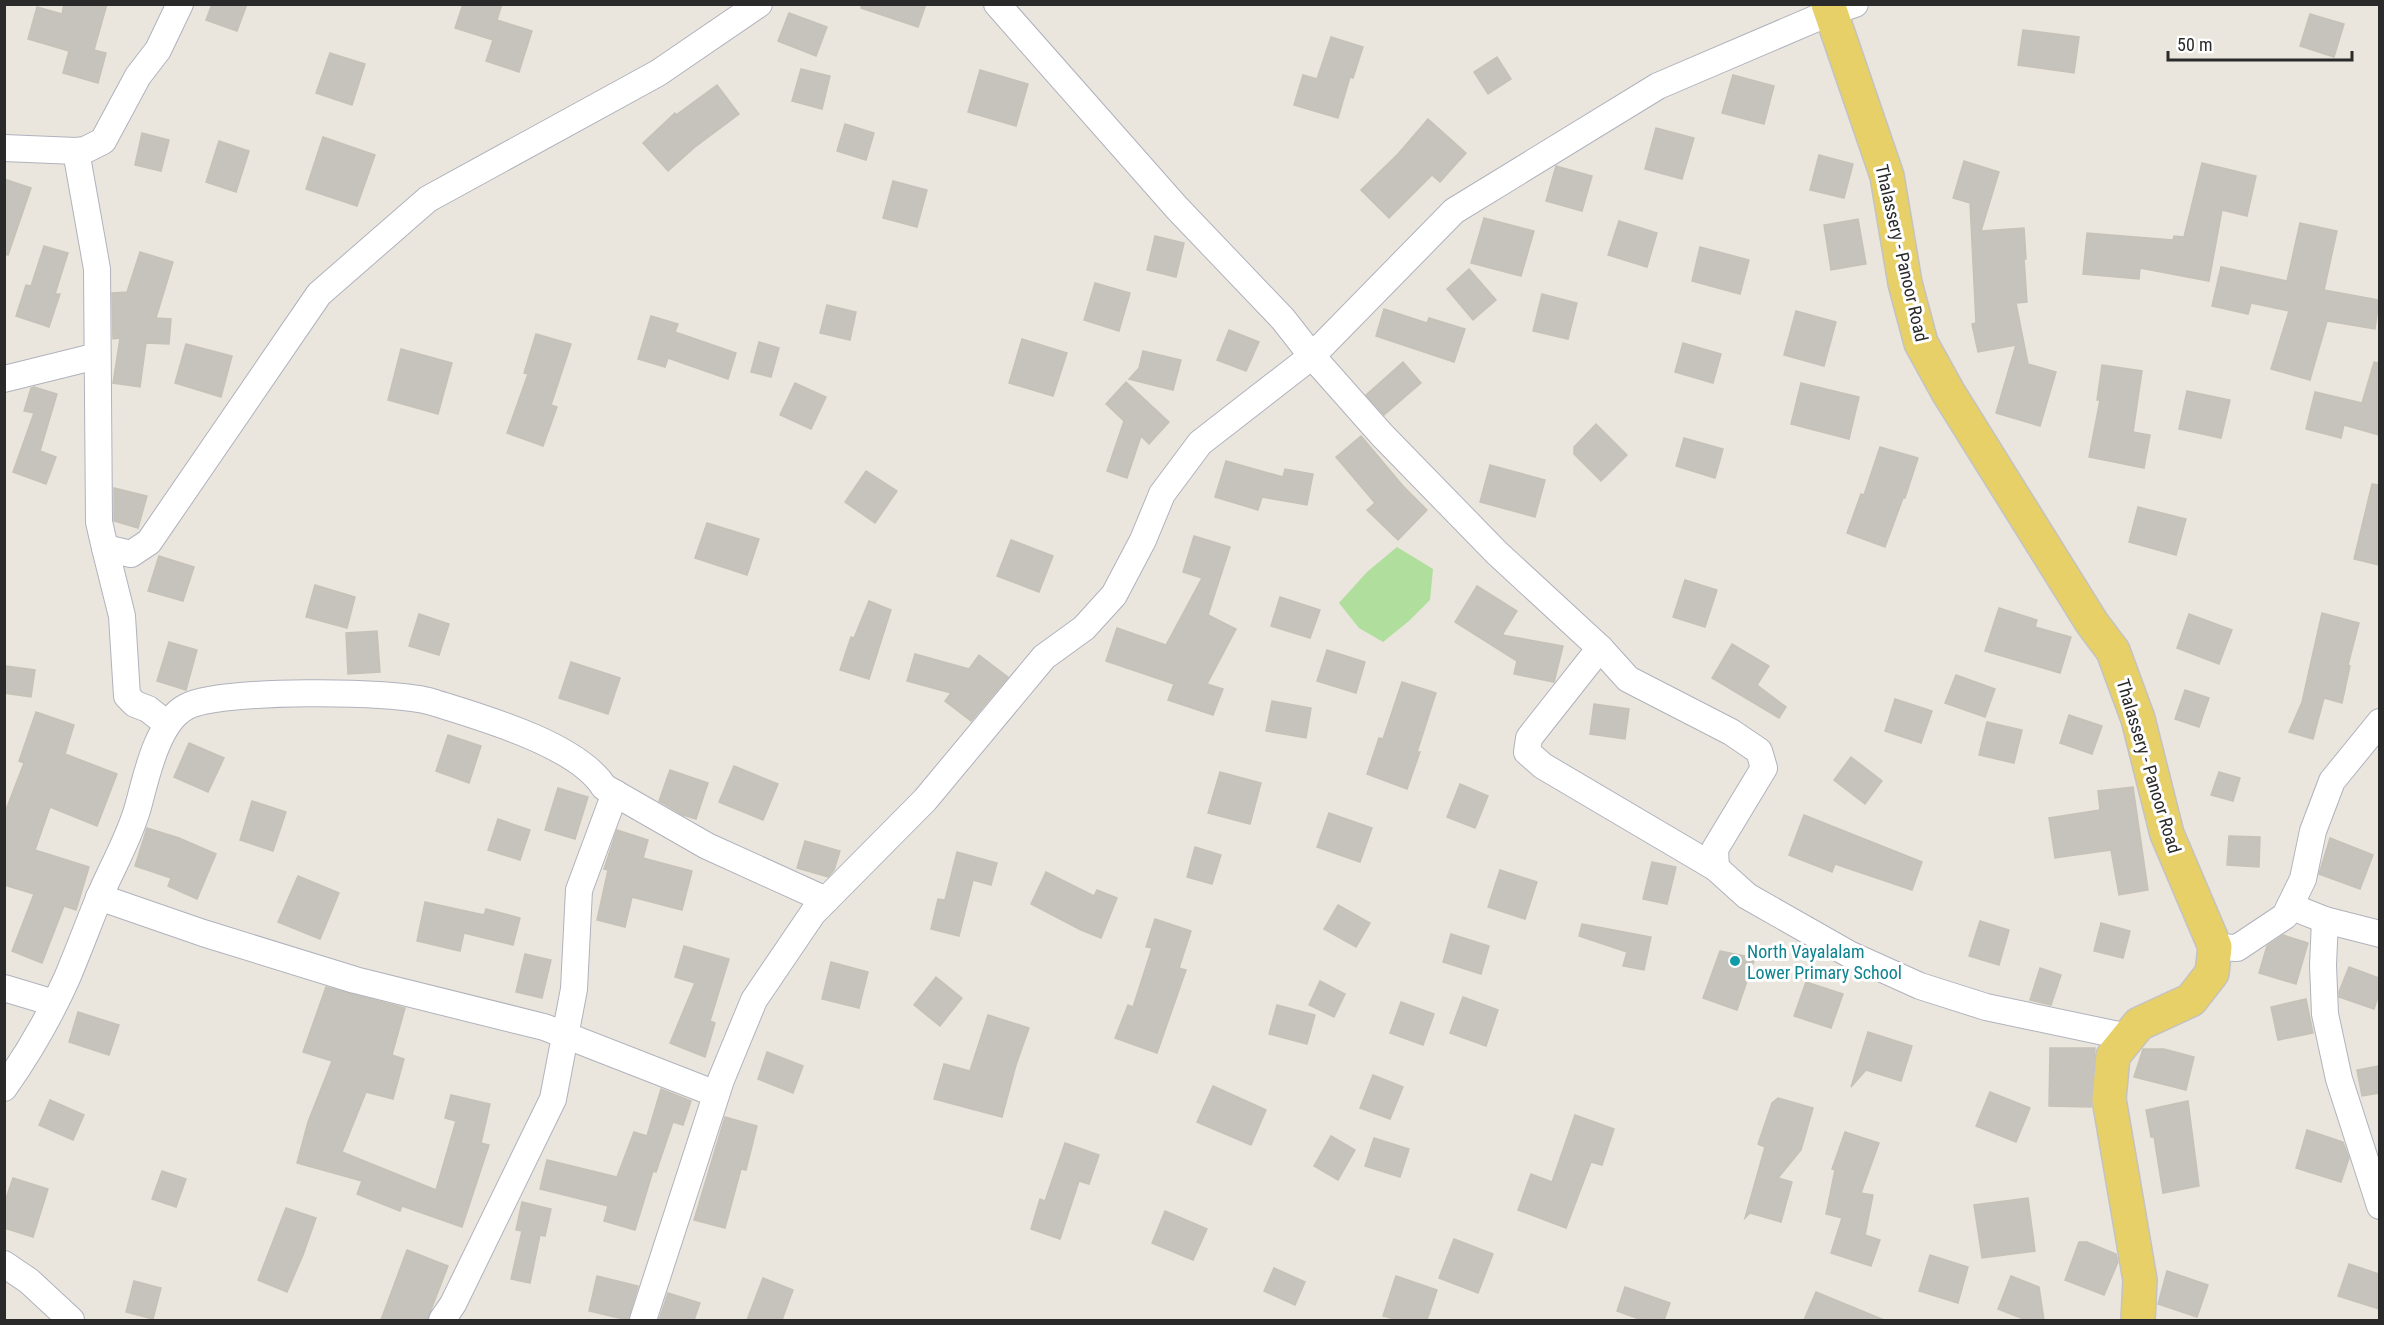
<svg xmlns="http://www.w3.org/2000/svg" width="2384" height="1325" font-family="'Roboto Condensed',sans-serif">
<rect width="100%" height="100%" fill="#ebe6dd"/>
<path fill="#afde9d" d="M1397,547L1433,569L1430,600L1409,621L1383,642L1359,628L1339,603L1367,572Z"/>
<g fill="#c6c2bc" stroke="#c6c2b7" stroke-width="1.5">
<path d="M64,4H107L94,50L106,53L98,83L63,73L69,51L28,39L37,7L62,14Z"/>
<path d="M212,4H247L237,31L206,20Z"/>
<path d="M463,4H502L497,20L532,31L519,72L486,61L493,40L455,28Z"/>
<path d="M862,4H926L918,27L861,8Z"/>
<path d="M789,13L827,27L816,56L778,41Z"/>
<path d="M2310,14L2344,24L2334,57L2300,46Z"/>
<path d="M2023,30L2079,37L2074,73L2018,65Z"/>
<path d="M1331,37L1363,47L1353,78L1350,77L1338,118L1294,105L1303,75L1317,79Z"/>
<path d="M330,53L365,64L352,105L316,93Z"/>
<path d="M1497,57L1511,79L1488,94L1474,72Z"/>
<path d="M801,69L830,76L822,109L792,101Z"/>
<path d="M980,70L1028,84L1016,126L968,112Z"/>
<path d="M1733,75L1774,86L1764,124L1722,113Z"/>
<path d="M717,85L739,114L695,147L668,171L643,143L675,113L676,115Z"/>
<path d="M1428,119L1466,153L1440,182L1432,175L1389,218L1361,190L1398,154Z"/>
<path d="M845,124L874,133L866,160L837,151Z"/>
<path d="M1656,128L1694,138L1682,179L1645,169Z"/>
<path d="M142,133L169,140L161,171L135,165Z"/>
<path d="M323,137L375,155L357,206L306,189Z"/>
<path d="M219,141L249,151L236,192L206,182Z"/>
<path d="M1819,155L1853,164L1844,198L1810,190Z"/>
<path d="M1964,161L1999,172L1981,231L2024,228L2026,259H2024L2027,302L2016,303L2028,364L2056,372L2040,426L1996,413L2016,345L1978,352L1972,324L1976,323L1970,203L1953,198Z"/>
<path d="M2202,163L2256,176L2247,216L2222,210L2209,281L2140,268L2139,279L2083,274L2087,233L2173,240L2174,236L2184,237Z"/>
<path d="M1556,166L1592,176L1582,211L1546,201Z"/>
<path d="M4,179L31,188L8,255L4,254Z"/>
<path d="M893,181L927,190L917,227L883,218Z"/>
<path d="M1484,218L1534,231L1521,276L1471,263Z"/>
<path d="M1858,219L1866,264L1831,270L1824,225Z"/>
<path d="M1619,221L1657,233L1647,267L1608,255Z"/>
<path d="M2300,223L2337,231L2324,290L2379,300L2375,329L2327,321L2310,380L2271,369L2289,311L2251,303L2248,314L2212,306L2221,267L2287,281Z"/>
<path d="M1155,236L1184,243L1176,277L1147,270Z"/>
<path d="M44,246L68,253L55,294H60L49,327L16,316L26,285L31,286Z"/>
<path d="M1700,247L1749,260L1740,294L1692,281Z"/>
<path d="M140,252L173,262L156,318L171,319L169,344L146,343L140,387L113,383L120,338L113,339L112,293L127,292Z"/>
<path d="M1469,269L1496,300L1473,320L1447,289Z"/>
<path d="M1095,283L1130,293L1119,331L1084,320Z"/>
<path d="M1542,294L1577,303L1568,339L1533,331Z"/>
<path d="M827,305L856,312L850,340L820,333Z"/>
<path d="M1384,309L1427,323L1429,318L1465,329L1454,362L1376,336Z"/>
<path d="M1796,311L1836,322L1824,366L1784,355Z"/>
<path d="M651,316L678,324L675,332L736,353L728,379L668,358L665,367L638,359Z"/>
<path d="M1229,330L1259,342L1246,371L1217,360Z"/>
<path d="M536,334L571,344L551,405L557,407L543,446L507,433L528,374L524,373Z"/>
<path d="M1022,339L1067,353L1053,396L1009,383Z"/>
<path d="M759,342L779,348L771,377L751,372Z"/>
<path d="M1683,343L1721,354L1713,383L1675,372Z"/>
<path d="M186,344L232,356L221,397L175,383Z"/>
<path d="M401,349L452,363L438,414L388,400Z"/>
<path d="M1143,351L1181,360L1173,390L1129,379L1139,368Z"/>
<path d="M1403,362L1421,383L1384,415L1366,395Z"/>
<path d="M2374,362L2379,363V435L2344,425L2341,438L2306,429L2315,392L2362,403Z"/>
<path d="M2102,365L2142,371L2133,432L2150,435L2144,468L2089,457L2100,400H2097Z"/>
<path d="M1126,382L1169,422L1149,444L1141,436L1127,478L1107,471L1124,421L1106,404Z"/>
<path d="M795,383L826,397L811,429L780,415Z"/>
<path d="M1801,383L1859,397L1849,439L1791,424Z"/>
<path d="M34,387L57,394L40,451L56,457L46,484L13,472L34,413L24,411L31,388Z"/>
<path d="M2187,391L2230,400L2221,438L2179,429Z"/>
<path d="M1596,424L1627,455L1601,481L1574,454V447Z"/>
<path d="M1361,436L1403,486L1427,510L1398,540L1367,510L1375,503L1336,457Z"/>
<path d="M1684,438L1723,449L1715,478L1676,466Z"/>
<path d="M1880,447L1918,458L1905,498H1903L1885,547L1847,533L1861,494L1864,495Z"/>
<path d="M1226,461L1283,477L1285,469L1313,474L1307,505L1262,497L1258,510L1215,497Z"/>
<path d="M1490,465L1545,480L1535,517L1480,502Z"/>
<path d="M866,471L897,491L875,523L845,502Z"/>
<path d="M2372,484L2379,485V565L2354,559Z"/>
<path d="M114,488L147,496L138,528L114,521Z"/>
<path d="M2138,507L2186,519L2176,555L2129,542Z"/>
<path d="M707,523L759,539L747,575L695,558Z"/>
<path d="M1194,536L1230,547L1208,615L1236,629L1207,684L1223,689L1213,715L1168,700L1174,684L1106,661L1117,628L1166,645L1202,578L1183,572Z"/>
<path d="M1011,540L1053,556L1039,592L997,576Z"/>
<path d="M159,556L194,567L183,601L148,591Z"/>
<path d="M1685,580L1717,590L1705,627L1673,617Z"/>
<path d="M315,585L355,597L347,628L306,617Z"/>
<path d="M1477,586L1517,611L1502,635L1563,646L1554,682L1514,674L1517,661L1455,622Z"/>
<path d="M1280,597L1320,610L1310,638L1271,626Z"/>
<path d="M869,601L891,610L869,679L840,670L851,637L854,638Z"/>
<path d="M1999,608L2037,620L2035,627L2071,637L2060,673L1985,651Z"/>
<path d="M2322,613L2359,623L2348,665L2350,666L2342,703L2324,698L2313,739L2289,732L2302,702Z"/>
<path d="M419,614L449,624L439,655L409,646Z"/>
<path d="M2189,614L2232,630L2219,664L2177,648Z"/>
<path d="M377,631L380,672L348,674L346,633Z"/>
<path d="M169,642L197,650L186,690L157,681Z"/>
<path d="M1732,644L1769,666L1757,685L1786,707L1779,718L1712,678Z"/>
<path d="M1327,650L1365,662L1356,693L1317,681Z"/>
<path d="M915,654L969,669L979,655L1008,677L971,721L945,701L951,693L907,681Z"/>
<path d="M571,662L620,678L608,714L559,698Z"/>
<path d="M6,666L35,670L31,697L4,693Z"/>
<path d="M1956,675L1995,689L1985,717L1945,703Z"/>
<path d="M1402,682L1436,693L1417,752H1420L1407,789L1367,774L1379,738L1383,739Z"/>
<path d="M2185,690L2209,698L2199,727L2175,719Z"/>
<path d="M1895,699L1932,711L1921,743L1885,731Z"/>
<path d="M1272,701L1311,708L1306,738L1266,731Z"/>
<path d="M1594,704L1629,709L1625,739L1590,734Z"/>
<path d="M36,712L74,725L65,754L117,774L97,826L50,807L35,850L89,867L76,910L64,906L42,963L12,951L34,894L4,885V815L24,763L19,761Z"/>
<path d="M2069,715L2102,726L2092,754L2060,743Z"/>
<path d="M1987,722L2022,730L2014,763L1979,755Z"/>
<path d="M448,735L481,746L469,783L436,771Z"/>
<path d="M189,743L224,758L208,792L174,777Z"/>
<path d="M1851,757L1882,781L1865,804L1834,780Z"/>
<path d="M734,766L778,784L763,820L719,802Z"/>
<path d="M670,770L708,783L696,819L683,815L659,801Z"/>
<path d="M1220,772L1261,783L1250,824L1208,813Z"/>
<path d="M2219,772L2240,778L2233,801L2211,795Z"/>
<path d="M1460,784L1488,796L1475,828L1447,817Z"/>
<path d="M2133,787L2148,890L2119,895L2111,850L2055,858L2049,818L2100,810L2098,791Z"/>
<path d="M558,788L588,797L575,839L545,830Z"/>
<path d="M252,801L286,812L273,851L240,840Z"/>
<path d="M1329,813L1372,828L1360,862L1317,847Z"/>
<path d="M1804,815L1922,862L1912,890L1835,864L1832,872L1789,855Z"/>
<path d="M498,819L530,830L520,860L488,850Z"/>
<path d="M147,828L179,838L216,854L197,899L168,886L171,878L135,866Z"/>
<path d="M617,830L648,840L643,858L692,871L682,910L632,897L625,927L597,920L608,870L604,869Z"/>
<path d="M2229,836L2260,837L2259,867L2227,865Z"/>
<path d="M2330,838L2373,855L2360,889L2319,874Z"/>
<path d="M805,841L840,851L834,870L828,877L797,868Z"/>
<path d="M1195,847L1221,855L1212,884L1187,877Z"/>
<path d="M957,852L997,863L991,885L973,880L959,936L931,929L938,899L945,900Z"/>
<path d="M1652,862L1676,867L1667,904L1643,899Z"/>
<path d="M1500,870L1537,882L1525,919L1488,907Z"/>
<path d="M1046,872L1094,896L1097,890L1117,898L1101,938L1081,930L1031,904Z"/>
<path d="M298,876L339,893L320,939L278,922Z"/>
<path d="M425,902L484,915L486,909L520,918L513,945L464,933L460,951L417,941Z"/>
<path d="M1338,905L1370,923L1356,947L1324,929Z"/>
<path d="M1155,919L1191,931L1179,968L1186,970L1157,1053L1115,1038L1128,1005L1133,1007L1152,948L1146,947Z"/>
<path d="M1980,921L2009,930L1999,965L1969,956Z"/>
<path d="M2101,923L2130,931L2123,958L2094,951Z"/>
<path d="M1582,924L1651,937L1644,970L1623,966L1627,952L1579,936Z"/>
<path d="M1451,934L1489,946L1481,974L1443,962Z"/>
<path d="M2283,935L2308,943L2296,984L2259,973L2267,946Z"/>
<path d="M684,946L729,959L710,1021L715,1023L705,1057L670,1043L695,983L675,977Z"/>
<path d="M1720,951L1755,958L1737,1010L1703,998Z"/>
<path d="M525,954L551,960L542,998L516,992Z"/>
<path d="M831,962L868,972L859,1008L822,999Z"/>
<path d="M2349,967L2379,978V994L2374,1009L2339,997V992Z"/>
<path d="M2040,968L2061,975L2051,1005L2030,1000Z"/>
<path d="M936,977L962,998L940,1026L914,1005Z"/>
<path d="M1320,981L1345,994L1334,1017L1309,1005Z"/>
<path d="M1806,982L1843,994L1831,1028L1794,1016Z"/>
<path d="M326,987L405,1008L392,1055L404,1059L393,1099L366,1092L342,1152L436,1190L456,1121L445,1118L451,1095L490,1104L481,1143L489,1145L462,1227L402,1206L400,1211L357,1194L362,1181L297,1163L308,1122L332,1061L303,1052Z"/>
<path d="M1463,997L1498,1010L1486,1046L1450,1033Z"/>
<path d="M2306,999L2313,1033L2278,1040L2271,1007Z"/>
<path d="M1401,1002L1434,1014L1423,1045L1390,1033Z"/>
<path d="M1277,1005L1315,1015L1307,1044L1269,1034Z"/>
<path d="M78,1012L119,1025L109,1055L69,1042Z"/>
<path d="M988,1015L1029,1028L1016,1065L1002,1117L934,1099L944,1064L970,1071Z"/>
<path d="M1868,1032L1912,1046L1901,1081L1866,1070L1851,1087Z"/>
<path d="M2050,1048H2095L2091,1107L2049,1106Z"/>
<path d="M2143,1049H2164L2194,1057L2186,1090L2134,1077Z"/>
<path d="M767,1052L803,1066L793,1093L758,1079Z"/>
<path d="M2379,1066V1093L2362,1096L2357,1070Z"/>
<path d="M1373,1075L1403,1087L1390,1119L1360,1108Z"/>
<path d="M1213,1086L1266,1110L1251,1145L1197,1122Z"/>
<path d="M661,1089L691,1101L683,1125L673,1122L656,1172L653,1171L635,1230L604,1221L608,1206L540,1189L547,1160L617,1177L634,1132L647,1136Z"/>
<path d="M1990,1092L2030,1108L2016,1142L1976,1126Z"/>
<path d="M1778,1098L1813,1108L1801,1150L1778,1178L1792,1182L1781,1222L1750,1213L1745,1218L1765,1147L1758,1144L1772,1103Z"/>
<path d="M50,1100L84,1115L73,1140L39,1125Z"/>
<path d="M2188,1101L2199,1186L2163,1193L2154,1137H2151L2146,1110Z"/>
<path d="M1575,1115L1614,1129L1602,1165L1591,1162L1566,1228L1518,1210L1531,1174L1552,1182Z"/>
<path d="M725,1117L757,1126L746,1170L741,1169L725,1228L694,1220Z"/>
<path d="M2307,1130L2343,1142L2349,1158L2341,1182L2296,1168Z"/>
<path d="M1845,1132L1879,1143L1861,1193L1873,1195L1865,1235L1880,1240L1871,1266L1831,1253L1842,1218L1826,1214L1835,1170L1832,1169Z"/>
<path d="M1331,1136L1355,1150L1338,1180L1314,1166Z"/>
<path d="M1374,1138L1409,1149L1400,1177L1365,1166Z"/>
<path d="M1065,1143L1099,1155L1089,1184L1079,1181L1060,1239L1031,1229L1040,1199L1045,1201Z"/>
<path d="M162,1171L186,1179L176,1207L152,1199Z"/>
<path d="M13,1178L48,1189L33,1237L4,1228V1204Z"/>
<path d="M2028,1198L2035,1251L1982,1258L1974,1205Z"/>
<path d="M522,1202L551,1209L545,1236L540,1235L530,1283L511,1279L522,1231L516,1230Z"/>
<path d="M286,1208L316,1218L303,1255L287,1292L258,1280Z"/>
<path d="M1165,1211L1207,1229L1193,1260L1152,1243Z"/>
<path d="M1454,1239L1493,1254L1478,1293L1439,1278Z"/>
<path d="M2079,1242H2087L2116,1254L2118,1262L2104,1295L2065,1280Z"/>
<path d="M407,1250L448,1266L427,1320H381Z"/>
<path d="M1930,1255L1968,1267L1958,1303L1919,1291Z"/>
<path d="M2349,1264L2379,1274V1309L2338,1296Z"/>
<path d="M1274,1268L1305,1282L1295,1305L1264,1291Z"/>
<path d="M2167,1271L2208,1285L2197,1317L2158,1304Z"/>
<path d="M597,1276L638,1286L628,1320L589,1311Z"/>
<path d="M1396,1276L1437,1290L1427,1320H1398L1383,1316Z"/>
<path d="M2011,1276L2039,1287L2044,1320H2026L1998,1309Z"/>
<path d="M763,1278L793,1290L782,1320H747Z"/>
<path d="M134,1281L161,1288L153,1319L126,1312Z"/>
<path d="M1625,1287L1670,1303L1664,1320H1642L1617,1311Z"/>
<path d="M1816,1292L1884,1320H1804Z"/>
<path d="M668,1293L700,1303L694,1320H659Z"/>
</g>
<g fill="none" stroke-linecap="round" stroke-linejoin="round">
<defs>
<g id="minor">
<path d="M997,4L1177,208L1283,319L1312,356L1382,435L1497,553L1600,648L1628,679L1731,732L1759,751L1764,768L1715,849L1716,868L1747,896L1849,954L1920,986L1986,1007L2128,1037"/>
<path d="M4,148L76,151L85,150L103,141L138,76L158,50L180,4"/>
<path d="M76,151L97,269L99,522L105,548L131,554L149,542L319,294L428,199L658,73L759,4"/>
<path d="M4,379L97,356"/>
<path d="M105,548L122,616L127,696L135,704L148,709L167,724"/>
<path d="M1600,648L1529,738L1527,752L1543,766L1716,868"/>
<path d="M99,897L203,933L355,980L544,1027L716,1094"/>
<path d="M2290,906L2325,920L2380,934"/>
<path d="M2325,920L2323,965L2325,1014L2339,1079L2380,1206"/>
<path d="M2215,947L2237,948L2285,916L2303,879L2313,831L2332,781L2380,722"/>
<path d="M4,988L54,1003"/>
<path d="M4,1088C28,1054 50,1016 67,978C78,952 88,925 99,898C112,867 129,839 138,807C146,778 157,722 186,707C218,689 396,690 432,702C480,717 577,744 604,787L707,846L826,900"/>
<path d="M4,1264L29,1281L71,1320"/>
<path d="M442,1320L453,1304L553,1099L574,989L579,890L615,793"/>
<path d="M643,1320L721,1080L754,1000L813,913L925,800L1044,657L1084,628L1114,595L1143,540L1162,494L1200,443L1312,356L1454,211L1658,86L1831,12L1855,4"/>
</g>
<path id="major" d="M1828,4L1887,176L1905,283L1921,343L1948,392L2092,623L2113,651L2138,719L2167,834L2215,947L2212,973L2191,1000L2139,1024L2113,1056L2109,1099L2140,1280L2138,1320"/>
</defs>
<use href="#minor" stroke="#b0b2bd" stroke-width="28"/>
<use href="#major" stroke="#c3c3c3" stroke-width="36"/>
<use href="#minor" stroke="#fff" stroke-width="26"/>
<use href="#major" stroke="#e6d067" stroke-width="33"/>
</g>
<circle fill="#0f9aa8" stroke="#fff" stroke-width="2" cx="1735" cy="961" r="6"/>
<g text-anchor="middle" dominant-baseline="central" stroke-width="6" stroke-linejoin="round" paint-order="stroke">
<g font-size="18" fill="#2a2a2a" stroke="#fff">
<text transform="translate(1902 253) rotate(77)">Thalassery - Panoor Road</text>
<text transform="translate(2149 766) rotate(73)">Thalassery - Panoor Road</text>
</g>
<g font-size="18" fill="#0d838f" stroke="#fff" text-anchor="start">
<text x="1747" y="951">North Vayalalam<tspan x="1747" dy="21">Lower Primary School</tspan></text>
</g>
</g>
<rect width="2384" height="1325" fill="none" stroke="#2a2a2a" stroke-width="12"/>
<path d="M2168 51v9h184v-9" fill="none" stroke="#2a2a2a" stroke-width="3"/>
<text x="2177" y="51" font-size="18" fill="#2a2a2a" stroke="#ffffff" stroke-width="4.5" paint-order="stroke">50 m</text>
</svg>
